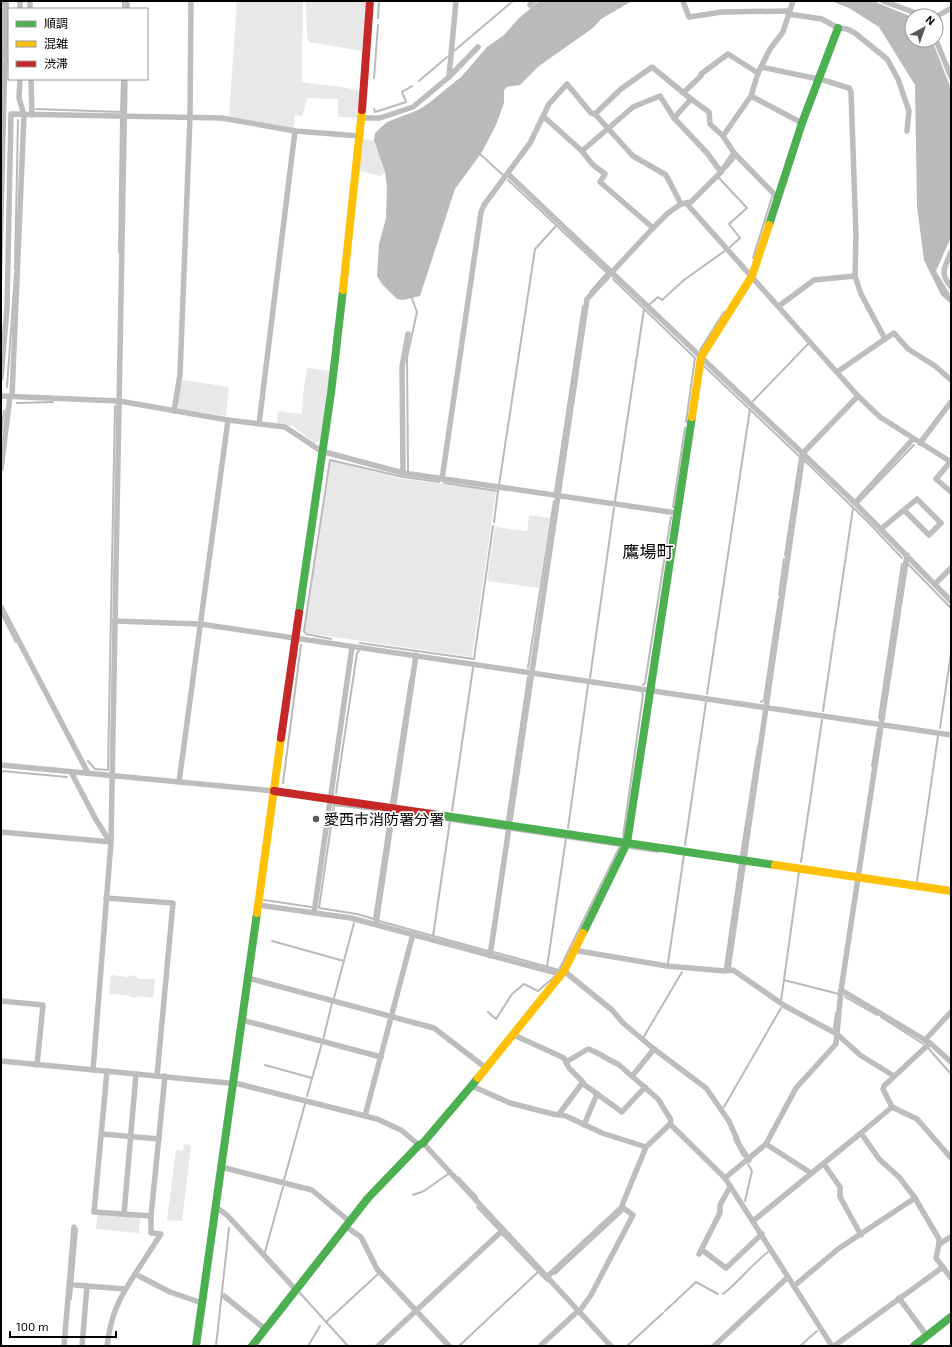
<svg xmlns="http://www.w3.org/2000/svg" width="952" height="1347" font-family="'Exo 2','Noto Sans JP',sans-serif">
<rect width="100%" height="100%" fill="#fff"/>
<g fill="#e8e8e8">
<path d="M237,1H303L302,82C321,86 341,85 359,91L358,118L338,117V99L307,98L302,116L295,115L294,129L229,116Z"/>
<path d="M306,1H366L362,51L310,42L307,39Z"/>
<path d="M362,139L374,140L385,172L381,176L359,171Z"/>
<path d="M307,368L330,371L320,441L314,443L293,426L277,423L278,411L302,414L303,395Z"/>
<path d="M182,380L229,387L226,416L181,409L177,406Z"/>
<path d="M331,461L403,479L496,491L472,657L306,633L305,631Z"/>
<path d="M529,515L550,518L539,588L487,581L495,527L527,531Z"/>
<path d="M111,975L128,977L134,975L139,979H155L153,998L137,996L134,998L126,995L109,994Z"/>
<path d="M184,1144L191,1145L182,1221L167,1220L176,1150L183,1151Z"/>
<path d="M99,1214L140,1218L139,1233L96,1229L97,1217Z"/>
</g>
<g fill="#bababa">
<path d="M1,1H9L1,329Z"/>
<path d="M539,1H632L601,19L593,28L539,66L520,85L507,87L504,90V103L496,125L482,152L455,189L420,296L403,300L397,299L382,284L377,276L379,244L386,218L387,187L385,172L374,140L375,133L387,122L418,110L429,103L462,76L487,47L504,35L518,19Z"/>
<path d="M831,1H873L912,17V40H932L951,89V237L936,271L951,296V304L941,295L924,260L917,206L915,85L879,27L849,8Z"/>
</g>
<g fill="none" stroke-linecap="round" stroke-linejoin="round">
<g stroke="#bababa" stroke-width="2">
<path d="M123,9V1"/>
<path d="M378,18L379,1"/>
<path d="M454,51L513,1"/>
<path d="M374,78L378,25"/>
<path d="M419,81L447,57"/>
<path d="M36,109L121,112L122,79"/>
<path d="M374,109L375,112L406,102L402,92L412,86"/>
<path d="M479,153L503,175"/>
<path d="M727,168L735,158"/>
<path d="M719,178L747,208L729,224L740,238L730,247"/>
<path d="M508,180L607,273L590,292"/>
<path d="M119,253L121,118"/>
<path d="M753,258L772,197"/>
<path d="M15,269L18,120"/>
<path d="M613,279L695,358L686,422"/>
<path d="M650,304L658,297L662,300L684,280L726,250"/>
<path d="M700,350L724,312"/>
<path d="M704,366L800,457"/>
<path d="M7,387L15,273"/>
<path d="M753,401L808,344"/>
<path d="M17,403L53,402"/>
<path d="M1,435L4,411"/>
<path d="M805,461L868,522L902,558"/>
<path d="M408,471L407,357L417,312L411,296"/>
<path d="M444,483L498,491L494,522"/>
<path d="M499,485L535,249L556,226"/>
<path d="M555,492L583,306"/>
<path d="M615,501L644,309"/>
<path d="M859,502L914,445"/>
<path d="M673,507L685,428"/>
<path d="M785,555L800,457"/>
<path d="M908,564L951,608"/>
<path d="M779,595L784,559"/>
<path d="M1,613L16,642"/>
<path d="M331,639L306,634L304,631L330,460L403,477L439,482"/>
<path d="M360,643L474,659L493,526"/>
<path d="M528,668L554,501"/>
<path d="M590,678L614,508"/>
<path d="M643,685L645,683L671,517"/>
<path d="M707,694L750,409"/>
<path d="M761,702L764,700L779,599"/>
<path d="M823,711L853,508"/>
<path d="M879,718L902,564"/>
<path d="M940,728L951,653"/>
<path d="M88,761L95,769L108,770L115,406"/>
<path d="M872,766L878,729"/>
<path d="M2,771L67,777"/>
<path d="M283,783L301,645"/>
<path d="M336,793L357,653L359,651"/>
<path d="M391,803L410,680"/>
<path d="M452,811L473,668"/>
<path d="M396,813L506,829"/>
<path d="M507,820L528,677"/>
<path d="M568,828L588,685"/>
<path d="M623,837L643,695L642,693"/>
<path d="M685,845L706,702"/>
<path d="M630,848L658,852"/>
<path d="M741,855L758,746"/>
<path d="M801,862L822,720"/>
<path d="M917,881L938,736"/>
<path d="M264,900L311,907"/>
<path d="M319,908L334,805L390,812L374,919L357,914L319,908"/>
<path d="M379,921L488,951"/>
<path d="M433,936L450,821"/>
<path d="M272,941L344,961"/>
<path d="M494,952L559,970L620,846L512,830"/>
<path d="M668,963L684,855"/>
<path d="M547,967L566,838"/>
<path d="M725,967L740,864L738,863"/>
<path d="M784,980L839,994"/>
<path d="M845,997L877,1015"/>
<path d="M334,998L354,923"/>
<path d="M781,1001L799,872"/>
<path d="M488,1012L496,1019L512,994L524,984L538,991L554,977"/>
<path d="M881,1017L925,1045"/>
<path d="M834,1028L836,1013"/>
<path d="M643,1038L682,972"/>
<path d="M323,1040L332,1003"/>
<path d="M928,1048L951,1074"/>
<path d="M265,1065L312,1078"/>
<path d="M307,1096L322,1043"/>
<path d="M724,1107L781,1008"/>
<path d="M734,1139L743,1156"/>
<path d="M458,1177L477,1197"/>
<path d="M284,1180L305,1104"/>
<path d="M413,1195L424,1191L448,1174"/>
<path d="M745,1201L752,1171L748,1164"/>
<path d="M477,1207L499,1230"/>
<path d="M502,1234L547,1281"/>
<path d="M265,1252L283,1187"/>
<path d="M555,1274L623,1211"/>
<path d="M299,1292L348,1346"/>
<path d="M723,1294C740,1281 751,1265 768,1252"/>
<path d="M71,1299L77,1229"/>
<path d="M665,1311L696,1282L718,1294"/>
<path d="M326,1322L378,1274"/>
<path d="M216,1346L229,1228"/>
<path d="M308,1346L320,1326"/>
<path d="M459,1346L538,1272"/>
<path d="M627,1346L663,1313"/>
<path d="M800,1346L817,1331"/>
</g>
<g stroke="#bdbdbd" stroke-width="5.5">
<path d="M30,1V9"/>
<path d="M683,1L689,17L722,12L789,11"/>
<path d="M883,1L924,16"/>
<path d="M530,5L534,1"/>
<path d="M20,9V1"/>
<path d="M127,9V1"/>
<path d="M788,14L822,19L838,28L847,29L855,33L887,59L898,79L909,111L907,131"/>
<path d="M936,17L951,8"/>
<path d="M936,40L951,77"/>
<path d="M1,60H9"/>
<path d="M761,67L823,80L849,88L851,92L856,235L855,276L861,294L885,339L894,333L908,349L935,366L951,380"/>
<path d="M449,77L456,1"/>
<path d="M31,79L32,115"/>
<path d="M683,93L701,76V74L728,54L758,73"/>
<path d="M751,96L802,123"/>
<path d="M595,114L621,89L652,67L691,99"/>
<path d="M544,117L582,151L633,107L660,96L674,118"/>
<path d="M361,118H380L413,107L449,77L478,47"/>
<path d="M734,153L778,198"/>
<path d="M721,172L707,153L674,118L691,99L709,112L710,124L723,136"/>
<path d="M508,174L855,503L951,601"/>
<path d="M686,203L858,396L880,417L951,462"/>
<path d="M653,228L668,213L681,204L691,202L721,172L734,153L723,136L751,96L758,73L770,49L783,32L793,1"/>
<path d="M951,252C945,268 939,272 951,287"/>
<path d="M779,306L814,280L855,276"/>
<path d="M837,372L885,339"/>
<path d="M1,378L7,308L11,114L222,118L295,131L360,136"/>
<path d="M1,396L119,401L228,420L285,427L321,451L403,473L677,513"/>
<path d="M12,396L24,115L19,98L20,79"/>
<path d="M174,411L180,375L190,117L191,1"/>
<path d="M259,424L295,131"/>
<path d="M920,443L951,402"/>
<path d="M950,462L936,479L951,492"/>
<path d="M1,469L10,396"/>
<path d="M403,473L402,367L408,334"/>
<path d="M442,479L481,212L484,205L530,143L549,104L567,84L591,113L595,114L633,156L666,175L681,204"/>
<path d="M855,503L913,439"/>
<path d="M881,529L917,499L941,523L929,535L904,510"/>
<path d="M935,584L951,568"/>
<path d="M1,607L88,773"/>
<path d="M115,621L200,624L951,735"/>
<path d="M1,765L274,791"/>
<path d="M71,772L95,818L110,842"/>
<path d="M179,782L228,420"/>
<path d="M1,832L111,842L93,1070"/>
<path d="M111,842L125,79"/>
<path d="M106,898L173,903L157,1076"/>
<path d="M258,905L351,918L560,974"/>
<path d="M314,913L352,647"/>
<path d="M376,924L416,655"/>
<path d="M573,950L667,966L725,971L733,970L785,1006L837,1034L860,1055L894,1076"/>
<path d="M490,956L587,299L653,228L600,182L605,174L592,164L582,151"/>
<path d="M728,969L803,453L858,396"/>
<path d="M564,971L612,1010L623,1023L654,1049L706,1088L729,1121L740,1146L749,1160"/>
<path d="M248,978L434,1028L486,1068"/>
<path d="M841,990L930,1043L951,1062"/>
<path d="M1,1001L43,1005L37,1065"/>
<path d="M242,1020L381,1057"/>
<path d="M514,1035L564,1058L569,1068L583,1082L559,1114"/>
<path d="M925,1040L951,1012"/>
<path d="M930,1043L884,1086L883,1089L892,1107L861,1133L879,1159L899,1177L915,1198L939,1239V1244L936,1258L951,1278"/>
<path d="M1,1061L239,1084L377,1119L401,1130L419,1145"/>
<path d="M566,1062L588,1049C599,1052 607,1060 618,1064L658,1099L671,1120L670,1124"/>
<path d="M107,1071L94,1212L151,1216L165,1076"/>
<path d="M633,1075L654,1049"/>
<path d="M582,1083L622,1112L645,1087"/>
<path d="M472,1086L510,1103L553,1114L566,1116L602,1133L646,1147"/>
<path d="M892,1107L917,1119L951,1158"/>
<path d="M365,1116L413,934"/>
<path d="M584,1125L597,1094"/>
<path d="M102,1134L159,1139"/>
<path d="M423,1143L611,1346"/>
<path d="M766,1144L811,1173"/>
<path d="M824,1164L840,1187V1197L861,1235"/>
<path d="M221,1167L312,1190L349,1221"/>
<path d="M725,1178L766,1144L796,1088L836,1044L841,990L907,555"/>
<path d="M216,1207L227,1215L296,1290"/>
<path d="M124,1214L136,1074"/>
<path d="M151,1216V1233L161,1234L135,1274L170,1292L202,1303"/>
<path d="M753,1221L861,1133"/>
<path d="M345,1226L361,1237L377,1269L449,1346"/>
<path d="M939,1244L951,1237"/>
<path d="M702,1250L726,1268L762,1234"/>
<path d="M699,1254L720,1213V1205L730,1187"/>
<path d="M547,1277L622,1207"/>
<path d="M75,1285L125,1289"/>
<path d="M794,1286L838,1249L915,1198"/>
<path d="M224,1296L265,1329"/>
<path d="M899,1298L927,1336"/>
<path d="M579,1312L591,1295L633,1215L622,1207L623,1203L646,1147L670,1124L725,1178L832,1346"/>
<path d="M64,1346L74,1227"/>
<path d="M82,1346L87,1286"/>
<path d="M107,1346C111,1315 118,1300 135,1274"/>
<path d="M378,1346L503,1230"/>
<path d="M540,1346L578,1311"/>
<path d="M714,1346L788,1277"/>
<path d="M834,1346L943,1267"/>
</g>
<g stroke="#4caf50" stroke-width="8">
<path d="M769,225L802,123L838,28"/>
<path d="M299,613L331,393L343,290"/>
<path d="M432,814L775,865"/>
<path d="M583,933L627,843L692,417"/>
<path d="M196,1346L257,913"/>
<path d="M252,1346L368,1198L419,1145L423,1143L478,1078"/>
<path d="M914,1346L951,1317"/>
</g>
<g stroke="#ffc107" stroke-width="8">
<path d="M343,290L362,110"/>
<path d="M692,417L701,357L752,276L769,225"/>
<path d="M775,865L951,891"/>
<path d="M257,913L281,738"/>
<path d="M478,1078L564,971L583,933"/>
</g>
<g stroke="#c62828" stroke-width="8">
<path d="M362,110L370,1"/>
<path d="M281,738L299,613"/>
<path d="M274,791L432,814"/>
</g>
</g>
<circle fill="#595959" stroke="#fff" stroke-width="1.5" cx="316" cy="819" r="4"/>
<g text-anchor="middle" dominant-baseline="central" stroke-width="3.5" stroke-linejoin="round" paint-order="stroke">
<g font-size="15" fill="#000" stroke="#fff" text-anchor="start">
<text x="324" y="819">愛西市消防署分署</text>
</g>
<g font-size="17" fill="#000" stroke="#fff">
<text x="648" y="551">鷹場町</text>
</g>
</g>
<rect width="952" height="1347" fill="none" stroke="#000000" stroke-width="4"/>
<rect x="8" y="8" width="140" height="72" fill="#ffffff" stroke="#999999"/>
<rect x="16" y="21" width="20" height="6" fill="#4caf50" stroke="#999999"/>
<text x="44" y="28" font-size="12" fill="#000000">順調</text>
<rect x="16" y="41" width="20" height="6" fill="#ffc107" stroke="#999999"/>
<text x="44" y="48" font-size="12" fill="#000000">混雑</text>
<rect x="16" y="61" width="20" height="6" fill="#c62828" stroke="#999999"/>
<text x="44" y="68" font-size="12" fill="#000000">渋滞</text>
<g transform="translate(924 28) rotate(40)"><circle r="19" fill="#ffffff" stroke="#999999"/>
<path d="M0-3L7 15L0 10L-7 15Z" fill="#595959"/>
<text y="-6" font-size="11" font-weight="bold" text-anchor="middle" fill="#000000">N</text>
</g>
<path d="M10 1331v6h106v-6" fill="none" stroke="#000000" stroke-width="2"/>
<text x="16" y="1331" font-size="12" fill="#000000" stroke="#ffffff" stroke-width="3" paint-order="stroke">100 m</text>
</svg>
